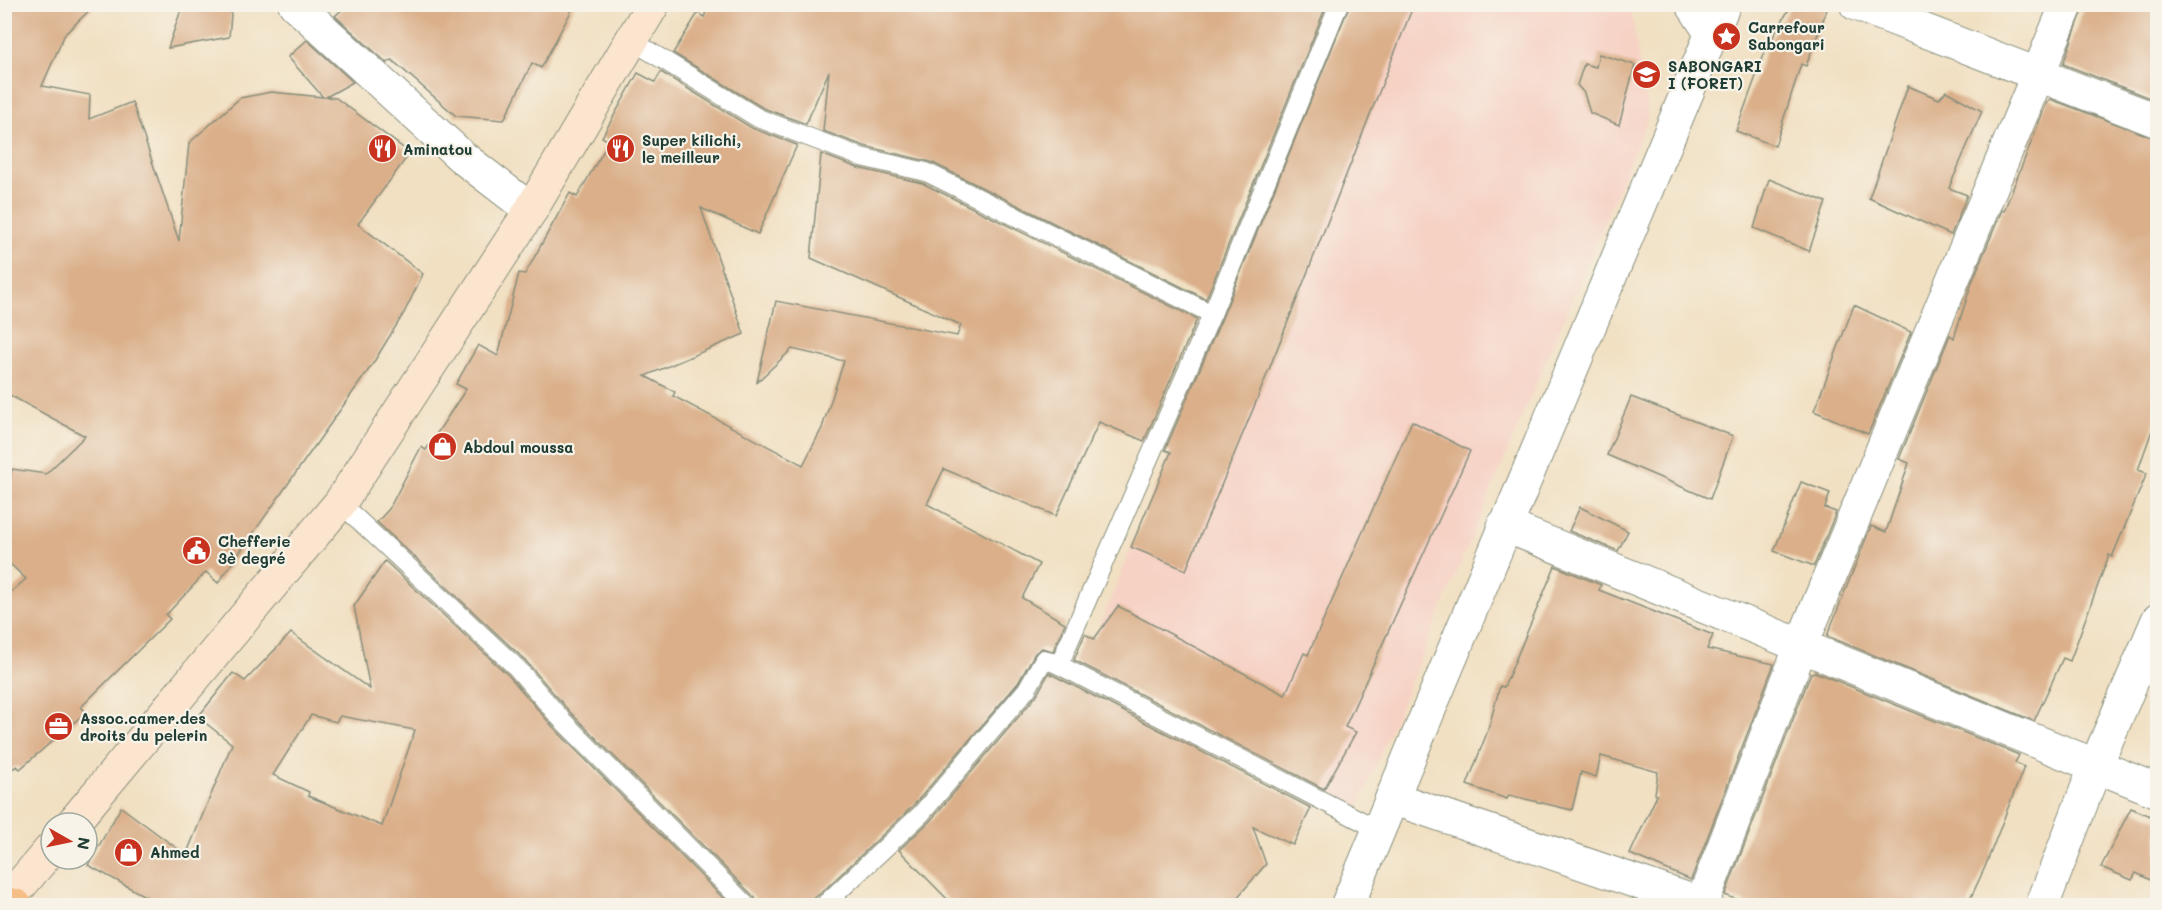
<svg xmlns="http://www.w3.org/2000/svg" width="2162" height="910" font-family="Mali,sans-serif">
<rect width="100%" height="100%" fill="#f7f3e8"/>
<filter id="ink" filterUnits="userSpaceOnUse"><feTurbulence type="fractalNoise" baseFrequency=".0167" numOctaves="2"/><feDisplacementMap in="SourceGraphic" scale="12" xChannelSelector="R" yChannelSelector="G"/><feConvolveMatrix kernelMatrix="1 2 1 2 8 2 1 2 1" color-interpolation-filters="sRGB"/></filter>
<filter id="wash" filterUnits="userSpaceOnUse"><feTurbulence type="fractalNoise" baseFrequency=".008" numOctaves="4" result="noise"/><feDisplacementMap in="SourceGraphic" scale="24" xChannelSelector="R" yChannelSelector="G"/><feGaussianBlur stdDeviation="1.35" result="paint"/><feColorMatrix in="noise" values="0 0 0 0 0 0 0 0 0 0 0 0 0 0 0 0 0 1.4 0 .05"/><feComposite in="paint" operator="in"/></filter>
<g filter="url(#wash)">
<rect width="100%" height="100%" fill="#f1e0c2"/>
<path fill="#f6d2c5" d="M1350,5H1624L1632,17L1648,118L1357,810L1084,665Z"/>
<g id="blocks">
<g fill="#daaf89" fill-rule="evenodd">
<path d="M4,4H96L65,34L42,86L90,95L89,119L132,102L179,241L189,143L240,98L271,92L323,97L288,57L307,40L353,82L326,97L336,98L410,153L358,224L423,274L404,313L372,365L218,583L206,572L166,615L170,619L81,707L86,712L20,769L17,766L4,774V598L26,579L4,558V515L12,469L46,474L85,436L4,392Z"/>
<path d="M183,4H232L229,37L168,48Z"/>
<path d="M348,4H575L541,68L532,63L504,120L456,116L392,60L387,63L335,16Z"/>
<path d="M709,4H1327L1206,299L931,162L864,146L823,131L829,71L806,124L763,108L673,53L698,13L704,17Z"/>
<path d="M1350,4H1414L1256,402L1186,570L1131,547L1171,452L1165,450L1222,318Z"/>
<path d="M1792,4H1829L1806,66L1801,64L1775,146L1736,131L1766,49Z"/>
<path d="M2085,4H2157V101L2063,64Z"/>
<path d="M1599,54L1635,65L1619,125L1590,113L1584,93L1577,85L1584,64L1596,67Z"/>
<path d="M661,72L752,128L797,145L758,234L701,208L744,334L645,376L675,392L673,396L803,465L822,428L844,361L792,349L757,382L776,301L957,336L961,325L811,258L821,154L858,168L922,183L1197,319L1144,441L1099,422L1056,516L944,469L927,504L1039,564L1022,598L1065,623L1053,651L1042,648L1035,653L1018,683L913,806L821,893L803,906H758L755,898L569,711L525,660L377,522L389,509L421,447L426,450L466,389L456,384L478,345L498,356L519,273L525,274L570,193L577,197L609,141L602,137L638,73L655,82Z"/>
<path d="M1908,86L1939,99L1946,91L1982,111L1949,188L1967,195L1951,235L1869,198Z"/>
<path d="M2050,99L2157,139V416L2138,470L2147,473L2112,557L2109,555L2070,661L2063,658L2034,721L1827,636L1871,526L1886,532L1909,463L1899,459L1950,335L1954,338L1972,282L2002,210L2004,211L2047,102Z"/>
<path d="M1769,179L1826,202L1809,251L1754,228Z"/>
<path d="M1854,305L1911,332L1868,434L1814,411Z"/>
<path d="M1631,397L1733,436L1710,499L1607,455Z"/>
<path d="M1412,421L1470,451L1345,727L1356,732L1324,789L1074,660L1085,634L1094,639L1118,606L1285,695L1304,653L1308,655Z"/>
<path d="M1801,482L1830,493L1825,508L1836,512L1814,566L1774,551Z"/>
<path d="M1580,507L1628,531L1618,551L1569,531Z"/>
<path d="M385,561L509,676L553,727L731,906H163L88,865L121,807L186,855L232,744L198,717L233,673L245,681L291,633L370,689L354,606ZM311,715L336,722L340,716L415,730L382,826L308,796L309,792L273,775Z"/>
<path d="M1555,566L1601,585L1599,590L1713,635L1707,649L1774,664L1691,880L1630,854L1657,795L1655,794L1658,772L1601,756L1596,777L1581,772L1572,810L1509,795L1507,799L1467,785L1488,730L1500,686L1504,687Z"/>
<path d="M1815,672L2019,755L2015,763L2024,767L1985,867L1967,906H1753L1725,895L1811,673Z"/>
<path d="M1049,673L1311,808L1293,845L1253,827L1266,864L1230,906H954L899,850L930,821L1036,696Z"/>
<path d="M2131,808L2157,819V883L2136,873L2132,880L2101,867Z"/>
</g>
</g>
</g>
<g filter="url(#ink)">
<use href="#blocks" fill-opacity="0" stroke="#888e7b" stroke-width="1.5"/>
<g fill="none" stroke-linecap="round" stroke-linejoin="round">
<defs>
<g id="lane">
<path d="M1339,4L1212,314L1059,665L1379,830"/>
<path d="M631,40L758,118L861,157L926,172L1212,314"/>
<path d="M340,503L517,668L561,719L747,906"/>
<path d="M823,906L921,814L1027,689L1044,659L1059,665"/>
</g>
<g id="street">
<path d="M295,4L462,157L531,210"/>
<path d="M1692,4L1713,36"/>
<path d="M1856,4L2158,121"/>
<path d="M1504,525L2158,791"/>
<path d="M1392,798L1707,906"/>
<path d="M1347,906L1724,4"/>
<path d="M1701,906L1801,646L2067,4"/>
<path d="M2042,906L2096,765L2158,620"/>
</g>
<g id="secondary">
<path d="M73,823L340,503L531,210L653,4"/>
<path d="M6,902L51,849"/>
</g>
<path id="primary" d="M4,903L16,906"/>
</defs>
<use href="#lane" stroke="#888e7b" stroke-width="20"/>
<use href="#street" stroke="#888e7b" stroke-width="35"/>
<use href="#secondary" stroke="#888e7b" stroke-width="35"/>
<use href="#primary" stroke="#888e7b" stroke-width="35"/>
<use href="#lane" stroke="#fff" stroke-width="18"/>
<use href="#street" stroke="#fff" stroke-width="33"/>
<use href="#secondary" stroke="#fbe5cf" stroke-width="33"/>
<use href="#primary" stroke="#f6be87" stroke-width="33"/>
</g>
</g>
<defs>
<symbol id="sight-disc" viewBox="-11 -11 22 22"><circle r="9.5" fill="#c8321e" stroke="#f7f3e8"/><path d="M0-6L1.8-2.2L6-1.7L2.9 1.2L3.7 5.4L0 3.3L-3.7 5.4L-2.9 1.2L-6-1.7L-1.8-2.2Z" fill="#fff"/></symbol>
<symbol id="school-disc" viewBox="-11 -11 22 22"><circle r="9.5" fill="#c8321e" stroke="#f7f3e8"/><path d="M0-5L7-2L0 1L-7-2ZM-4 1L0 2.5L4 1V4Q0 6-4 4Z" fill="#fff"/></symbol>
<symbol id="restaurant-disc" viewBox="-11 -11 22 22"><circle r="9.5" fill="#c8321e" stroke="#f7f3e8"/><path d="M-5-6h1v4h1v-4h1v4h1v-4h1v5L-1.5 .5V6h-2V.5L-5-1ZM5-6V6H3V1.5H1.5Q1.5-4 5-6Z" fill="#fff"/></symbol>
<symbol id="shop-disc" viewBox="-11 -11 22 22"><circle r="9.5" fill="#c8321e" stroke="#f7f3e8"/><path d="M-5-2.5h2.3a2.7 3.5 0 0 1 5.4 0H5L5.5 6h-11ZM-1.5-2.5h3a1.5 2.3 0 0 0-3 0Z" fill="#fff"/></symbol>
<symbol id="civic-disc" viewBox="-11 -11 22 22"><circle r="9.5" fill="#c8321e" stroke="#f7f3e8"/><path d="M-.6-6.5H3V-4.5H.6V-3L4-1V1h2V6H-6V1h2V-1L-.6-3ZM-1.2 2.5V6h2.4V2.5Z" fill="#fff"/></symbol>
<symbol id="office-disc" viewBox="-11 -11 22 22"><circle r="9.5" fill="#c8321e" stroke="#f7f3e8"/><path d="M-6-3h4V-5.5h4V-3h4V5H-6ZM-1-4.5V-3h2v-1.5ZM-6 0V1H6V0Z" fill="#fff"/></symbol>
</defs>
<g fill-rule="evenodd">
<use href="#sight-disc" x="1710" y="20" width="33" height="33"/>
<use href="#school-disc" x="1630" y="58" width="33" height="33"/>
<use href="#restaurant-disc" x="366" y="132" width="33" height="33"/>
<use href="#restaurant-disc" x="604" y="132" width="33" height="33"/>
<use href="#shop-disc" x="426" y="430" width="33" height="33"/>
<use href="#civic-disc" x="180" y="534" width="33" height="33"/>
<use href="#office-disc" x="42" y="710" width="33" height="33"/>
<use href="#shop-disc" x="112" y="836" width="33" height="33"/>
</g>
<g text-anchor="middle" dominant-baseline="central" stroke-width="4.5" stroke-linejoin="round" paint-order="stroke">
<g font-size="15" font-weight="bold" fill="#1f3d34" stroke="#f7f3e8" text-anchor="start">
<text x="1748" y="27">Carrefour<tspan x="1748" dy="17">Sabongari</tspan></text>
<text x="1668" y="66">SABONGARI<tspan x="1668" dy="17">I (FORET)</tspan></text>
<text x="642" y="140">Super kilichi,<tspan x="642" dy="17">le meilleur</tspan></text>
<text x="403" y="149">Aminatou</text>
<text x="463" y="447">Abdoul moussa</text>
<text x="218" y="541">Chefferie<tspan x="218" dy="17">3è degré</tspan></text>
<text x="80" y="718">Assoc.camer.des<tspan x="80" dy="17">droits du pelerin</tspan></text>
<text x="150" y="852">Ahmed</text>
</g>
</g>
<rect width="2162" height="910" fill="none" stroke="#f7f3e8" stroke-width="24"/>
<g transform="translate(69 841) rotate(99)"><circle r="28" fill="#f7f3e8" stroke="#a1aaa0" stroke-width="1.5"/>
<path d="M0-4.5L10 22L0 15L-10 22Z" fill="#c8321e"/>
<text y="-9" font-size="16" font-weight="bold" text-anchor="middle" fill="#1f3d34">N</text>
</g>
</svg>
